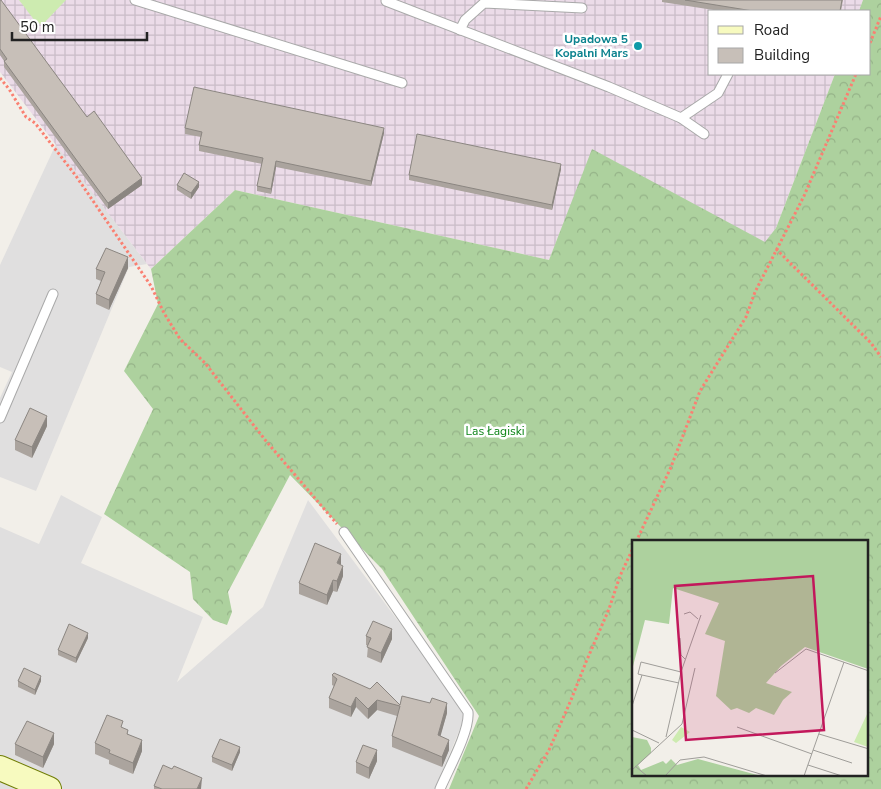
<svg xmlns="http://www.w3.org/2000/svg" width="881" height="789" font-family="'Nunito Sans',sans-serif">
<defs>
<pattern id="industrial-grid" width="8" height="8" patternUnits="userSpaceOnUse" patternTransform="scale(1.25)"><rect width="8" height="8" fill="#ebdbe8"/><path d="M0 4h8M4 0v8" fill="none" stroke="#c9bcc7"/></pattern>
<pattern id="forest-crowns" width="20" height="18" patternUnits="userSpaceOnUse" patternTransform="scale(1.25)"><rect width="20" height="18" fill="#add19e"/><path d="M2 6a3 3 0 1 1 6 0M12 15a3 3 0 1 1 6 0" fill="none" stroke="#95b388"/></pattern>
</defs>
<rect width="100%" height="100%" fill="#f2efe9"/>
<g fill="#e0dfdf">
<path d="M56,144L147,264L129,267L36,491L0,477V398L12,372L0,367V265Z"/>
<path d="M61,495L102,517L81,563L203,617L177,682L263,607L308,500L463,708L464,716L462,724L435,789H0V527L39,544Z"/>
</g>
<path fill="url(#industrial-grid)" d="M0,0H863L859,11H710V74H835L776,228L765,243L593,150L549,260L235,190L151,269L0,72Z"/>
<path fill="#cdebb0" d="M19,0H66L44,23L40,24L35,21Z"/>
<path fill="url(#forest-crowns)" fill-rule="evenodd" d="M863,0H881V789H449L479,716L382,569L290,475L228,592L232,612L227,625L213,620L193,599L190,572L104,514L153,409L124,371L158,304L151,269L235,190L549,260L592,149L765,242L776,228L835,74H870V11H859ZM634,542H867V775H634Z"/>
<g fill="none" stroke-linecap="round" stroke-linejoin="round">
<defs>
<g id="lane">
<path d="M135,0L402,83"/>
<path d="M386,1L609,87L681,118L704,134"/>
<path d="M460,30L465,20L484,3L582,8"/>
<path d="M681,118L718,93L728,74"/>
<path d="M0,418L53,294"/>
<path d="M344,532L468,712C470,731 448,770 440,789"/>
</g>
<path id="secondary" d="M0,768L49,789"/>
</defs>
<use href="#lane" stroke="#a9a9a9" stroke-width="11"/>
<use href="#secondary" stroke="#707d05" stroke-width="26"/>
<g stroke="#fa8072" stroke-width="3" stroke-dasharray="2.5 2.5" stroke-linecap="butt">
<path d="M870,43L881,16"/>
<path d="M0,78L9,89L26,117L35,123L76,176L151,286L164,313L180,339L205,363L266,441L337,524"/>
<path d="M776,249L871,343L881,357"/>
<path d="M636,542L671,467L700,391L746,317L755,292L804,196L856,74"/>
<path d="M526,789L549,750L571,700L586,662L609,609L620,576L634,546"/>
</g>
<use href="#lane" stroke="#fff" stroke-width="9"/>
<use href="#secondary" stroke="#f7fabf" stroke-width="24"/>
</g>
<g fill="#aba49e">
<path d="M0,0L87,117L142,185L108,209L4,67V61L0,55Z"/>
<path d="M662,0H843L841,11H720L662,2Z"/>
<path d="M185,128L384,133L371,186L276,167L271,194L257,191V186L262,164L199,151V145L201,137L185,134Z"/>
<path d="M561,169L552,210L409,180V175Z"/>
<path d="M177,185L199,187L191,199L177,190Z"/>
<path d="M128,268L109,310L96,304V294L101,281L96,279V269Z"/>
<path d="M47,426L32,458L15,450V440Z"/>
<path d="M341,565L343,576L337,592L333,591L327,605L299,594V583Z"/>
<path d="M366,636L392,639L381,663L367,657L368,646L366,645Z"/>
<path d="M88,638L76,663L58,655V650Z"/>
<path d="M332,675L400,705L447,713L440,736L449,750L442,767L392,747V736L397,716L377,710L368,719L356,707L351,717L329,708V698L334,686L332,685Z"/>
<path d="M18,681H41L35,695L18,687Z"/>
<path d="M123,728L142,751L133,774L109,764V760L95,754V743Z"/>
<path d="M15,744H54L43,768L15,755Z"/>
<path d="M240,752L232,771L212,762V757Z"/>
<path d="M377,761L369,779L356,773V762Z"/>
<path d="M154,786L201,789H154Z"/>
</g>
<g fill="#8b8681">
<path d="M384,128V133L371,186V181Z"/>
<path d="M276,161V167L271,194V189Z"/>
<path d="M561,164V169L552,210V205Z"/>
<path d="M142,178V185L108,209V203Z"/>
<path d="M199,182V187L191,199V193Z"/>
<path d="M128,257V268L109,310V300Z"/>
<path d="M47,416V426L32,458V447Z"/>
<path d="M341,554V565L337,563Z"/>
<path d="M343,566V576L337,592V581Z"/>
<path d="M333,580V591L327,605V595Z"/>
<path d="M392,629V639L381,663V653Z"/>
<path d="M88,633V638L76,663V658Z"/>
<path d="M41,676V681L35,695V690Z"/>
<path d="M356,697V707L351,717V707Z"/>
<path d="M377,700V710L368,719V709Z"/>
<path d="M447,703V713L438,745V735Z"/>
<path d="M54,733V744L43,768V757Z"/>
<path d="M142,740V751L133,774V763Z"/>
<path d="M449,740V750L442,767V757Z"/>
<path d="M240,747V752L232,771V765Z"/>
<path d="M377,750V761L369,779V768Z"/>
<path d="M202,778L201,789H197Z"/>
</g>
<g fill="#c7bfb8" stroke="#8b8681">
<path d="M0,0H1L87,117L94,111L142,178L108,203L4,61L7,59L0,49Z"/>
<path d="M685,0H842L840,11H753Z"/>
<path d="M194,87L384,128L371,181L276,161L271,189L257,186L263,158L199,145L202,132L185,128Z"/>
<path d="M417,134L561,164L552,205L409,175Z"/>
<path d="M184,173L199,182L191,193L177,185Z"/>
<path d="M106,248L128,257L109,300L96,294L105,272L96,269Z"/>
<path d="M30,408L47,416L32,447L15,440Z"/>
<path d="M315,543L341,554L337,563L343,566L337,581L333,580L327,595L299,583Z"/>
<path d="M373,621L392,629L381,653L367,647L371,638L366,636Z"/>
<path d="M69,624L88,633L76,658L58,650Z"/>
<path d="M24,668L41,676L35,690L18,681Z"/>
<path d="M334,673L370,689L377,682L400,705L402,696L430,703L432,698L447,703L438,735L449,740L442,757L392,736L400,706L377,700L368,709L356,697L351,707L329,698L337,679L332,675Z"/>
<path d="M107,715L123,721L121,727L128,730L127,734L142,740L133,763L109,753L110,750L95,743Z"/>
<path d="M27,721L54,733L43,757L15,744Z"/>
<path d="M220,739L240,747L232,765L212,757Z"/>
<path d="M363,745L377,750L369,768L356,762Z"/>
<path d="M163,765L172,769L174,766L202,778L197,789H162L154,786Z"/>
</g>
<circle fill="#0f9aa8" stroke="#fff" stroke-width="2" cx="638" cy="46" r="5"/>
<g text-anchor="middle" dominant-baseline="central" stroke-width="5" stroke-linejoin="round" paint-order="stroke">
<g font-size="12" font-weight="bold" fill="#0d838f" stroke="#fff" text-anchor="end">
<text x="628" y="39">Upadowa 5<tspan x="628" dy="14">Kopalni Mars</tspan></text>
</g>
<g font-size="12" fill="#0c8416" stroke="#fff">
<text x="495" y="431">Las Łagiski</text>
</g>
</g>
<g transform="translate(632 540)">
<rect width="236" height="236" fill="#f2efe9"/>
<path d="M236,172V207L222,202ZM49,187L58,192L44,203L40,200Z" fill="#cdebb0"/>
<path d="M0,0H236V129L173,107L149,126L134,143L160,152L151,160L142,175L124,168L117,173L105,168L99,170L84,156L93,101L73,94L87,63L41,48L37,84L13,80L0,130ZM0,197L15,200L19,208V213L6,225L9,230L31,221L34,224L39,219L45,225L66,219L129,236H0Z" fill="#add19e"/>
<path fill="none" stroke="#9f9d99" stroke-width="1" d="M52,74L58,72L66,79M48,98L49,115L53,119M49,132L69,75M143,133L174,109L237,131M10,135L47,143M0,166L10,135L6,134L9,122L49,132L34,197M105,187L180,214M0,190L27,203M187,194L237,209M181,210L220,223M176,225L210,236M3,226L15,236M0,230L50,184L63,128M33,236L48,220L72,217L135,236M172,236L212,122"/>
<path fill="#c2185b" fill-opacity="0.15" stroke="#c2185b" stroke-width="2.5" d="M181,36L192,190L54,200L43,46Z"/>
<rect width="236" height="236" fill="none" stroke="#222" stroke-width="2.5"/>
</g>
<rect x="708" y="10" width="162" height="65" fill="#ffffff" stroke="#a7a7a7"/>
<rect x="718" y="26" width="25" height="8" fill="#f7fabf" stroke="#a7a7a7"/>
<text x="754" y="35" font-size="15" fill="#222222">Road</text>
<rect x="718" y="48" width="25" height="15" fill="#c7bfb8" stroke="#a7a7a7"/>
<text x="754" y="60" font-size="15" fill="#222222">Building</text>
<path d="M12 32v8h135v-8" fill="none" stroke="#222222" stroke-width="2.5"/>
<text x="20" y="32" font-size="15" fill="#222222" stroke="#ffffff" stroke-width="4" paint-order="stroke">50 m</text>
</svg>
